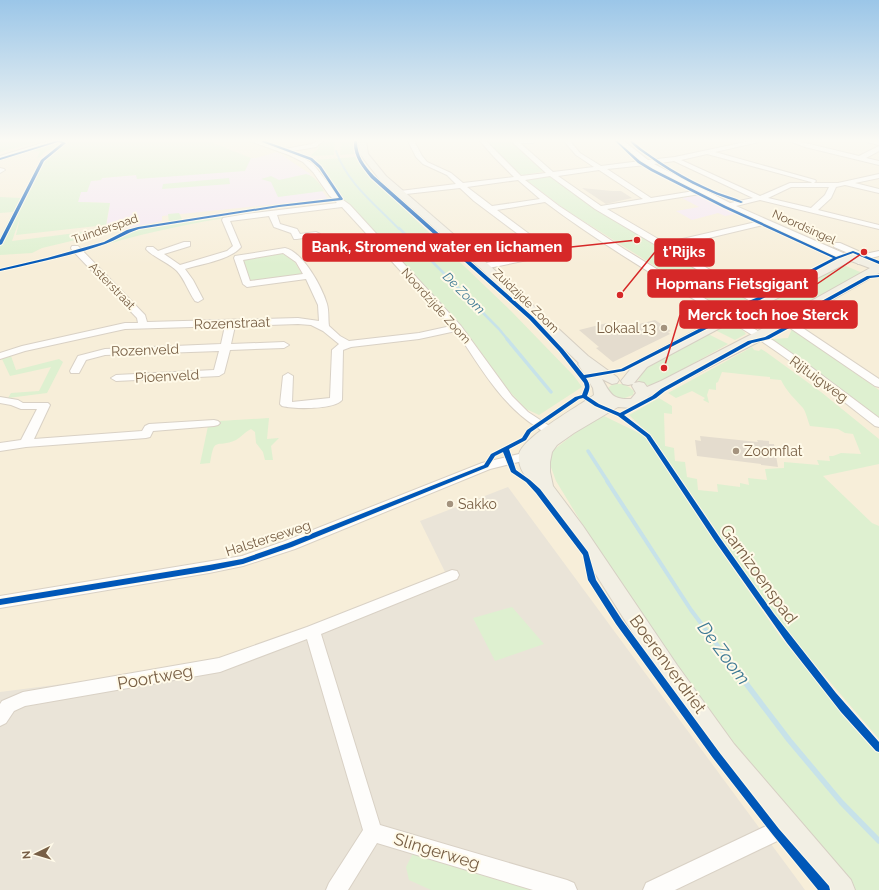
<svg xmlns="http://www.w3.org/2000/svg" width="879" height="890" font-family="Raleway,sans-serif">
<rect width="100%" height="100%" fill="#f7f4e7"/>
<rect fill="#f7eed9" x="0" y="141" width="879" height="749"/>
<path fill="#eae4d8" d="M508,487L805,890H0V692L243,661L446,574L420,521Z"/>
<g fill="#f5e7f2">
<path d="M277,152L309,173L328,199L162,216V221L105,233L110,203L78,202L81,192H87L90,181L101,180L102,178L231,167L251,158H256Z"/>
<path d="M698,195L736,214L725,216L718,213L692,220L676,211L699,207L682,198Z"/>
</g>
<g fill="#def0d0">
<path d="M0,141H40L0,152Z"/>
<path d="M61,141H208L251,158L245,171L137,179L136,175L102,178L101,180L91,181L87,192H81L78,202L110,203L106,225L16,235L20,218L12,241L100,230V226H105V233L42,248L32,253L0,255V237L13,212L0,213V197L21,198L42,159L48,153L65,143Z"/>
<path d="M322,141H335L334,155L312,156L311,155L317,150Z"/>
<path d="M341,141H354L353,146L354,154L340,155Z"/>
<path d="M486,141H512L530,160L545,171L524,175L519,174Z"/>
<path d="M57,142L60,144L45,152L37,159L40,151L22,152Z"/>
<path d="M355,157L369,175L511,311L574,376L582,387L539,415L526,409L510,392L464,329L415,280L348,206L315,160Z"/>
<path d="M306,174C315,176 320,184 324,191L278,197L271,182L261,179L271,176L279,180Z"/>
<path d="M550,175L749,299L745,300L725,301L726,306L723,309L566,210L525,179Z"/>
<path d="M229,178L230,184L162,189L163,184Z"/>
<path d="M245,211L244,215C190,223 137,234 85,251L83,249L105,243L125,233L169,223L168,214L179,213L183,221Z"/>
<path d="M281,253L294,261L302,274L249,282L241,258Z"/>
<path d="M841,264L865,274L793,314C781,313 773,312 767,301Z"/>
<path d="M727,326C735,327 742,328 746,334L735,340L715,330Z"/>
<path d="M792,329L879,390V422L771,342L772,339L788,338Z"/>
<path d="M708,334L728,344L656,384L644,386L638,381L644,370L676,351Z"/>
<path d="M752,347L754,350L759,351L761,349L766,352L821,392L879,439V464L823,476L872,523L879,526V739L805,653L769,607L651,436L629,415L659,398L672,406V414L664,413L665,446L674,448L675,461L685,462L687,477L697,479L698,490L718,492L717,484L740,487V483L749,485L748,478L767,480L765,469L784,468V462L819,465L817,460L830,461L829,456H833L841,453L861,454L853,434L845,433L838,429L810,426C808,421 806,412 803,408C795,399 787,392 781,380L770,379V377L722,372L718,382L716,383V390L709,389L707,395L709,403L703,400L705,398L692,391L676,398L668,393Z"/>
<path d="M11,356L16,370L59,359L63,362L47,393L8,398L11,393L39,391L51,367L10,376L2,359Z"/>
<path d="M622,384L629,387L634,391L633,395L622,399L610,394L608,389C610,384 616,384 622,384Z"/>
<path d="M604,416L645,436L723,554L782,639L864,737L879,753V890H853L774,798L673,665L611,571L556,481L548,459L551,452L579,430Z"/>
<path d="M269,418L267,439L279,438L271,446L273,460H265L263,452L256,443L255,432L251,429C245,432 241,437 236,440C215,449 215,435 210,463L200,464L208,426H212L219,421Z"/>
<path d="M512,607L544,644L495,661L473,618Z"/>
<path d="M415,849L558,890H431L409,880L406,867Z"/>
</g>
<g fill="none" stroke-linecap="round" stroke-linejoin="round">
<path stroke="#c7e2e9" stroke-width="2" d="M336,151C347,183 376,205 399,229"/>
<path stroke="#c7e2e9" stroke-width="2.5" d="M399,228L499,329L508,340"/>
<g stroke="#c7e2e9" stroke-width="3.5">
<path d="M507,339L551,392"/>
<path d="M588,451L608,482"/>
</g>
<path stroke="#c7e2e9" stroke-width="4" d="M607,481L691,610L730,662"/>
<path stroke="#c7e2e9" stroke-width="5.5" d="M729,661L789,740L841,802L879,841"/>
</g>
<g fill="#e4dcce">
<path d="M582,188L612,191H621L632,198L606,204Z"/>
<path d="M655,320L671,331L668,332L670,334L613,362L596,348L599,347L579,330L607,323L619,329Z"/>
<path d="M700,436L758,442L757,440L769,441V444H774L778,467L761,465V464L697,456L695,440L701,441Z"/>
</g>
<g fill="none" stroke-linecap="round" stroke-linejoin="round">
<defs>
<g id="minor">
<path d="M49,141H57L0,160V156Z"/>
<path d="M250,141H258L285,149L312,144L317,141H323L316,147L292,151L313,164L339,197L350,205L461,326L512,396L528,412L554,429L556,431L554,433C546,435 541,430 535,426C500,403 479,365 456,331L419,339L351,347L343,350L342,400C334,410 294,409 282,406L280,404L283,376L288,373L293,376L292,402L330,398L332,350L339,344L323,331L311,325L298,324L235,326L231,344L284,342L289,345L284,348L230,350L224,373L219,376L116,381L111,378L116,375L214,370L219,351L105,355L86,360L79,373H71L70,371L78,356L105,349L221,344L225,326L125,329L25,351L0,359V353L22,346L125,323H138L137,318L72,250L71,248L72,246H78L145,315L147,322L298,318L319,321L318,305L306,279L247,287L243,284L234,258L235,256L285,248C303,252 322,287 327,304C329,311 328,319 329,326L340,336L349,341L419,333L451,326L342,207L277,215L280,224L297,229L300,234L316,232L320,234L316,236L297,239H294L291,233L274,227L269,216L230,221L241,247C230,260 201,264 185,269L193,280L203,299L198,302L195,301C188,291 185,280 177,271C168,262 154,258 146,249L147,247H153L158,251L184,242H190V246L164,254L180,265L227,251L233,246L222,220L223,218L246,214L337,203L329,195L313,172L303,162L289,155ZM283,253L296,262L303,274L250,281L243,260Z"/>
<path d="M408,141H414L422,156L427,162L451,173L463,183L514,177L494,157L480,141H486L521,176L546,173L511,141H536L533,143H520L553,172L594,167L576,155L564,141H570L580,153L601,166L641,161L627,150L618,141H624L648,160L675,157L750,141H760L759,142L715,152L815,180L816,181L814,183H838L879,174V178L855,183L879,189V193L845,185L836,187L831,198L818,210L879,225V229L760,200L736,206L850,256L851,258L850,260H844L763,225L671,247L758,298L879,379V387L875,386L752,302L595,209L550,176L525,180L559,206L624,249L774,341L811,367L879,418V427L875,426C834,394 793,361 749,333C680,290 610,251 545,202L497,210L552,251L553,253L552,255L484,269L481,268L480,266L481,264L542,252L474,201L460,188L397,195L396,193L400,191L456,184L447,175L423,164L416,157ZM707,154L811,182L812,183H790L760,196L681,160ZM674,161L753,198L730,203L654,164ZM646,165L694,191L651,198L607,169ZM599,170L643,199L601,206L558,176ZM518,180L540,199L492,206L467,187ZM791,187H829L825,195L811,208L768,198ZM700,194L756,222L665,243L607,209Z"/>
<path d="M789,141H797L859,156L879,146V151L866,158L879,161V165L805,147Z"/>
<path d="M866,141H879V145L867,142Z"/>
<path d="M0,168L4,169L5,170L0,173Z"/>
<path d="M834,243H840L865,254L879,251V256L871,258L864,264H858L857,262L860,258L834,247Z"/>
<path d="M0,397L18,400L23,403H48L50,405L34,439L142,431L145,426L149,424L214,420L218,421L220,423L218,425L214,426L153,431L150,437L146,438L26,447L0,451V443L21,440L37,409H21L11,405L0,403Z"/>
<path d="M527,452L531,453L533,456L531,459L490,469L295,549L243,566L209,573L0,608V596L242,556L285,541L482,463Z"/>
<path d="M452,570L457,571L459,575L457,579L321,634L380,825L567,880L574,883L577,890H533L377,843L348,890H326L329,883L363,830L307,639L220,672L25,706L14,711L6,723L0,726V704L2,701L23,692L219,658L307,627Z"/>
<path d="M787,816L794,819L797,826L794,833L675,890H643L646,883Z"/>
</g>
<path id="major" d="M358,141H366L368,154L386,176L488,264L588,356L617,377L619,380L617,383L612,384L602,379C610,393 612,400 631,399L636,393L632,386L633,384L628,385L623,384L621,381L637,361L740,307L847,255H855L879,264V273L764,339L671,387L649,396L641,405L631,408L618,407L574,433L557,445L552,452L550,462V472L553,486L583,526L677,665L734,744L851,880L855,890H823C788,847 751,804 718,760C665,688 620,611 572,537C562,523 552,509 542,496C533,484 517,472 519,455C521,438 579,406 594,395L593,388L578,364L579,363L480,268L380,180L360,154ZM851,261L870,268L754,333L661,381L647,387L644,383L639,382L634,383L647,367L748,313Z"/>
</defs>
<use href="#minor" stroke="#d9d1c5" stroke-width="2"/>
<use href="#major" stroke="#d6cfc3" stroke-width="2"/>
<use href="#minor" fill="#fefdfb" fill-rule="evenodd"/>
<use href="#major" fill="#f2efe4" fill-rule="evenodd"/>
<defs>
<g id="cycleway">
<path d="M56,141H61L66,143L44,161L2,244L0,245V240L41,160L62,143L58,142L0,160V158Z"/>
<path d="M262,141H265L312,158L321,166L343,199L342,200L279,207L139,229C126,233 117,240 105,244C71,256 35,263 0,271V269L47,258L104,242L127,230L138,227L279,205L339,198L319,168L310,160L262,142Z"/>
<path d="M354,141H357C357,156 364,165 374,176L533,317L563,349L584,375L621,369L720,318L736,306L756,298L833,258L724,208L651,171L638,163L615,141H617L640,161L653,169L726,206L836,257L853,251L879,261V264L853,253L837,259L760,300L740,308L724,320L624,371L586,378C591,385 590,388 587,396L599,404L620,413L652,396L661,389L748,341L765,337L787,325L791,318L867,276L879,275V277L870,278L795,320L791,327L769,339L752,343L665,391L656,398L624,415L650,435L720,538L774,614L836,693L879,742V752L876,751L841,712L787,643L715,541L646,437L618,416L595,406L583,398L579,399L531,432L526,440L509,449L516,470L530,480L540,489L588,552L596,580L622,620L719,752L779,829L829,886L830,890H818L773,835L713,758L616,624L588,580L583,555L536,493L526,482L511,472L503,452L495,456L488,467L292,547L243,564L209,571L0,605V599L209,565L242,559L288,543L484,465L491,454L522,438L527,430L575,397L582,395L585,387L584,383L559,351L529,319L371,178C362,167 353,156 354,141Z"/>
<path d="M630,141H632C657,162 685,178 714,191C723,195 734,197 743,202L741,203C708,193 676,177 648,156C642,152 634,147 630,141Z"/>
</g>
</defs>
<use href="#cycleway" stroke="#fffae9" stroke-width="2"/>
<use href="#cycleway" fill="#0057b8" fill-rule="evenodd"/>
</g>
<linearGradient id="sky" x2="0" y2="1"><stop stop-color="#9bc6e8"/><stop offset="0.53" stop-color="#fbfaf4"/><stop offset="1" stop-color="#fbfaf4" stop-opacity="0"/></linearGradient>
<rect width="879" height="265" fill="url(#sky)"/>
<g fill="#a4937e" stroke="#fffae9" stroke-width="1.5">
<circle cx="664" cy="328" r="4"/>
<circle cx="736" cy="451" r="4"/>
<circle cx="450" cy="504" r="4"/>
</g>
<g text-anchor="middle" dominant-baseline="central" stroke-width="4" stroke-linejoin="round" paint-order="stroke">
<g font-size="12" fill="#785f45" stroke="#fffae9">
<text transform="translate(804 227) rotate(24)">Noordsingel</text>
<text transform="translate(105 229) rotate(-19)">Tuinderspad</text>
<text transform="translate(112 286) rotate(46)">Asterstraat</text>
<text transform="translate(526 301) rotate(44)">Zuidzijde Zoom</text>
<text transform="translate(436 306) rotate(48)">Noordzijde Zoom</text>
</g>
<g font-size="13" font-style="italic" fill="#3f7a95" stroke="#fffae9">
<text transform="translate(464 293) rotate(45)">De Zoom</text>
</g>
<g font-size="14" fill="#785f45" stroke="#fffae9">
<text transform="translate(232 323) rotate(-2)">Rozenstraat</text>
<text transform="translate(145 350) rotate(-2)">Rozenveld</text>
<text transform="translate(167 376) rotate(-3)">Pioenveld</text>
<text transform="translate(819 379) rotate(36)">Rijtuigweg</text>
<text transform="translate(268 538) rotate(-18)">Halsterseweg</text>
</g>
<g font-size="14" fill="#785f45" stroke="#fffae9" text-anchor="start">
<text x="656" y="328" text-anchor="end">Lokaal 13</text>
<text x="744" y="451">Zoomflat</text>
<text x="458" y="504">Sakko</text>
</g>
<g font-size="17" fill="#785f45" stroke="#fffae9">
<text transform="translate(759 574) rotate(54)">Garnizoenspad</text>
<text transform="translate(668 664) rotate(54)">Boerenverdriet</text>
<text transform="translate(155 677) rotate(-10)">Poortweg</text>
<text transform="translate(437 851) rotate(17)">Slingerweg</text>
</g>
<g font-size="18" font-style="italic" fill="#3f7a95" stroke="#fffae9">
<text transform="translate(724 653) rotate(53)">De Zoom</text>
</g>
</g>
<path fill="none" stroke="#d62828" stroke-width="1.5" d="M637 240L571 247M620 295L655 252M864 252L817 284M664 368L680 315"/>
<g fill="#d62828" stroke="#fffae9" stroke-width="1.5">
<circle cx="637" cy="240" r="4"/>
<circle cx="620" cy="295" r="4"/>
<circle cx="864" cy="252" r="4"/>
<circle cx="664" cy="368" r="4"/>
</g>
<g fill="#d62828" stroke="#d62828" stroke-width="1.5">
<rect x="303" y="234" width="268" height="27" rx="4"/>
<rect x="655" y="239" width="59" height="27" rx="4"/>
<rect x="648" y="270" width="169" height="27" rx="4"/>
<rect x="680" y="301" width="177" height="27" rx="4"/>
</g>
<g font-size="15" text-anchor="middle" font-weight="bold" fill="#fff">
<text x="437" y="252">Bank, Stromend water en lichamen</text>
<text x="684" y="257">t'Rijks</text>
<text x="732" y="289">Hopmans Fietsgigant</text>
<text x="768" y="320">Merck toch hoe Sterck</text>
</g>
<g transform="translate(36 854) rotate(265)" stroke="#fffae9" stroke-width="3" paint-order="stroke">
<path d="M0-3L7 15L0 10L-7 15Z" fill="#785f45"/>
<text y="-6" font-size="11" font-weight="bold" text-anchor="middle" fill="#785f45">N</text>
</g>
</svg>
